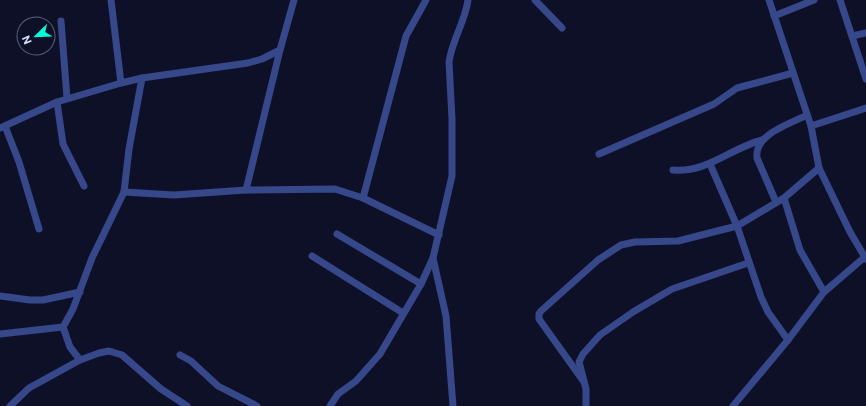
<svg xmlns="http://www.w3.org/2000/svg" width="866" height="406" font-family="Commissioner,sans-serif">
<rect width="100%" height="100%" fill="#0e1028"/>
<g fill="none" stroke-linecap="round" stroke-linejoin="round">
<g stroke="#36478a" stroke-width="7">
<path d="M111,0L121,83"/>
<path d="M535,0L562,28"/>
<path d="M769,0L811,126L819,168L850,232L866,259"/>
<path d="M840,0L866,79"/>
<path d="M774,16L814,0"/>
<path d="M61,21L67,98"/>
<path d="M852,36L866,33"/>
<path d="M142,78L129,149L124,192L92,258L73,309L63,327L70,347L80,360L99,353L109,351L122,355L161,389L187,406"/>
<path d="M57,102L63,144L84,186"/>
<path d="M5,126L19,162L39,229"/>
<path d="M811,126L866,108"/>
<path d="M0,128L57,102L121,83L142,78L248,63L262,59L280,50L294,0"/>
<path d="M599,154L714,104L737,88L793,73"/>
<path d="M710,164L737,226L761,297L768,312L788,340"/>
<path d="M673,170C707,173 731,148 762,140"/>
<path d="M246,190L280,50"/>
<path d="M124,192L174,195L246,190L335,189L363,198L439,235"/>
<path d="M363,198L406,36L426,0"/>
<path d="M784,198L800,250L824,292"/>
<path d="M776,202L757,158C754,134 790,124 807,115"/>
<path d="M337,234L421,284"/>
<path d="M312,256L403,313"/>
<path d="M433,258L446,316L453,406"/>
<path d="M0,296L30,300H43L80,292"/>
<path d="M0,334L63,327"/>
<path d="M180,355L191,361L218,386L257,406"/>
<path d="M584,382L539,319V314L541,311L598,260L621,245L635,242L678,241L737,226L784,198L819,168"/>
<path d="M10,406L29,388L80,360"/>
<path d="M330,406L338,394L356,381L380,354L421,284L433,258L452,176V119L449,62C452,40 465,22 468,0"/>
<path d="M586,406V389L579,362L583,354L600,335L633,312L672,289L748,263"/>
<path d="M733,406L788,340L824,292L866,256"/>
</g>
</g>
<g transform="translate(36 36) rotate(247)"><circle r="19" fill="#0e1028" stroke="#5e617e"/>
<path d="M0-3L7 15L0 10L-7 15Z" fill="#01ffdb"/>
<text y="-6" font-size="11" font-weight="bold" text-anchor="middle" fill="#d5daff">N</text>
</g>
</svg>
